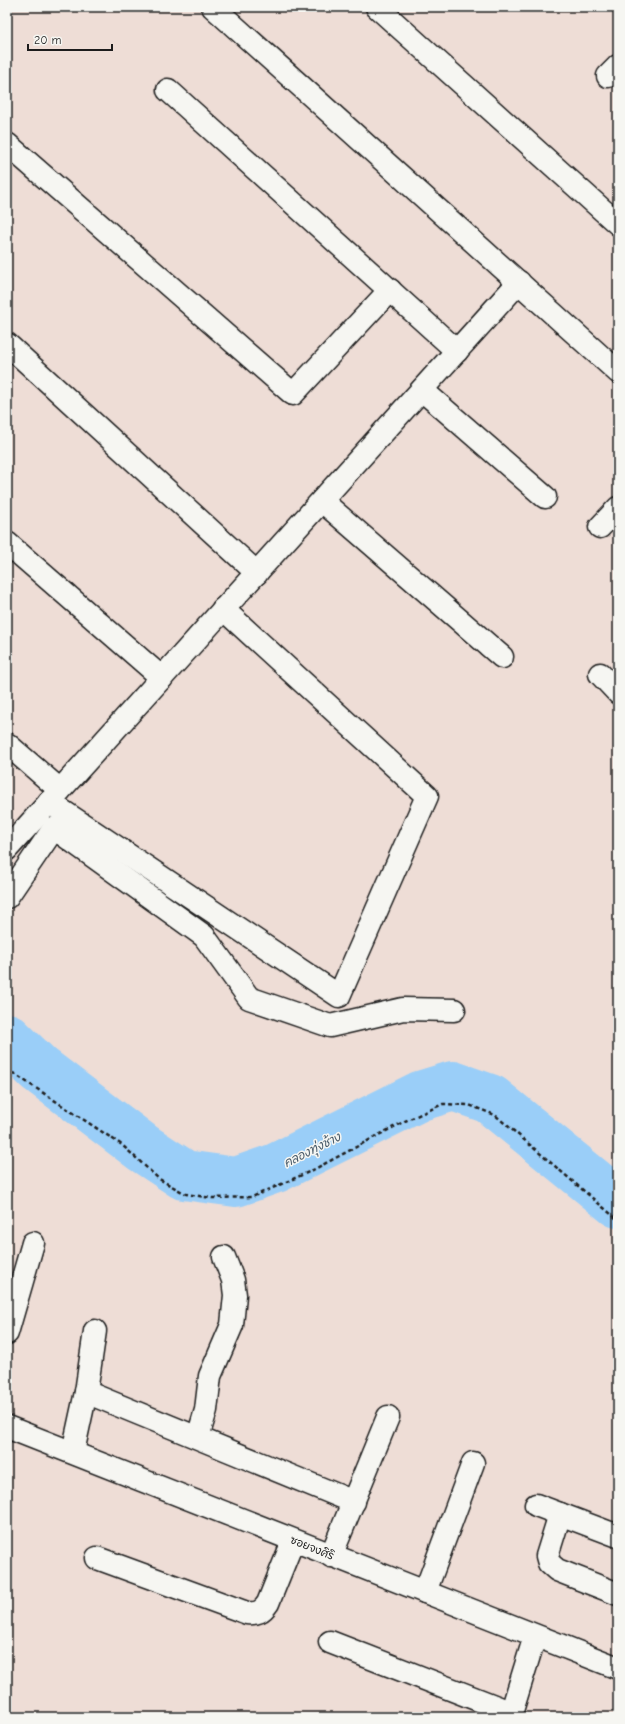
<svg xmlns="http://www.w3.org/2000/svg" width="625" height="1724" font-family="'Comic Neue','Playpen Sans Thai',sans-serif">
<rect width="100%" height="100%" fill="#eeddd6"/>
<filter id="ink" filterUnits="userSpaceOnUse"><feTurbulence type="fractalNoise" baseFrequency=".025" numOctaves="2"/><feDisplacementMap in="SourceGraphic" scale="8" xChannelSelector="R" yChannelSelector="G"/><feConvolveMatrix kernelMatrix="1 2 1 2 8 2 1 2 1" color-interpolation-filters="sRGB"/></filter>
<g filter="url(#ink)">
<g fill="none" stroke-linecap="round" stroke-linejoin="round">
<path stroke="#9acef8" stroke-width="50" d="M7,1038L39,1069L143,1148L184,1175L236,1182L276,1168L420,1096L453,1086L490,1099L618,1203"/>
<defs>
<g id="minor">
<path d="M213,7L618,372"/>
<path d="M377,7L618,224"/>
<path d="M608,76L618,66"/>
<path d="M168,90L457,351"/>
<path d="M7,144L293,394L390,290"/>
<path d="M7,344L257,573"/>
<path d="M422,390L545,497"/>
<path d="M322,501L502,657"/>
<path d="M600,527L618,508"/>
<path d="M7,543L162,678"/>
<path d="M600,674L618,693"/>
<path d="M7,744L60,790"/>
<path d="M49,802L339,996L427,796L223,609"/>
<path d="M7,849L519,282"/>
<path d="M7,897L54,828L204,936L249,998L330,1026L403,1009L454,1010"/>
<path d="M7,1333L33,1243"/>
<path d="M86,1392L95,1331"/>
<path d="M7,1427L618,1668"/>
<path d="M198,1437L206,1410L210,1376L232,1325L235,1295L233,1280L224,1257"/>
<path d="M73,1452L86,1392L354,1502"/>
<path d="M536,1505L618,1536"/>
<path d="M560,1514L547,1556L549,1563L557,1570L618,1594"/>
<path d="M331,1556L388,1417"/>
<path d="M97,1558L247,1613C257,1614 262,1612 268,1603L293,1541"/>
<path d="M425,1592L473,1463"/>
<path d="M330,1642L512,1713"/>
<path d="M510,1717L535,1636"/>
</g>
</defs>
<use href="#minor" stroke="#1c1c1c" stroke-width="25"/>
<path stroke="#1c1c1c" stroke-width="2.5" stroke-dasharray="4 3" stroke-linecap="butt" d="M7,1069L122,1145L159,1179L186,1194L212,1198L252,1197L311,1171L405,1121L443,1104L469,1105L495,1115L618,1220"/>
<use href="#minor" stroke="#f6f6f2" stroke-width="22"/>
</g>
</g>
<g text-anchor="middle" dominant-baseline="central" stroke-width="3" stroke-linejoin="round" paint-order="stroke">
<g font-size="11" fill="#1c1c1c" stroke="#f6f6f2">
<text transform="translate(312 1548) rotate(22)">ซอยจงศิริ</text>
</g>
<g font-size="12" font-style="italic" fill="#485a69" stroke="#f6f6f2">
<text transform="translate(312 1150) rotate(-27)">คลองทุ่งช้าง</text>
</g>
</g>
<rect width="625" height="1724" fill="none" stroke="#f6f6f2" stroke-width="24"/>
<rect x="12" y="12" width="601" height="1700" fill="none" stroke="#1c1c1c" stroke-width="1.5" filter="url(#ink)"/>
<path d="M28 44v6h84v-6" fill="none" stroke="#1c1c1c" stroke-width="2"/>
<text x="34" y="44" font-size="12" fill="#1c1c1c" stroke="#f6f6f2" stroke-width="3" paint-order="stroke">20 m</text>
</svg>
